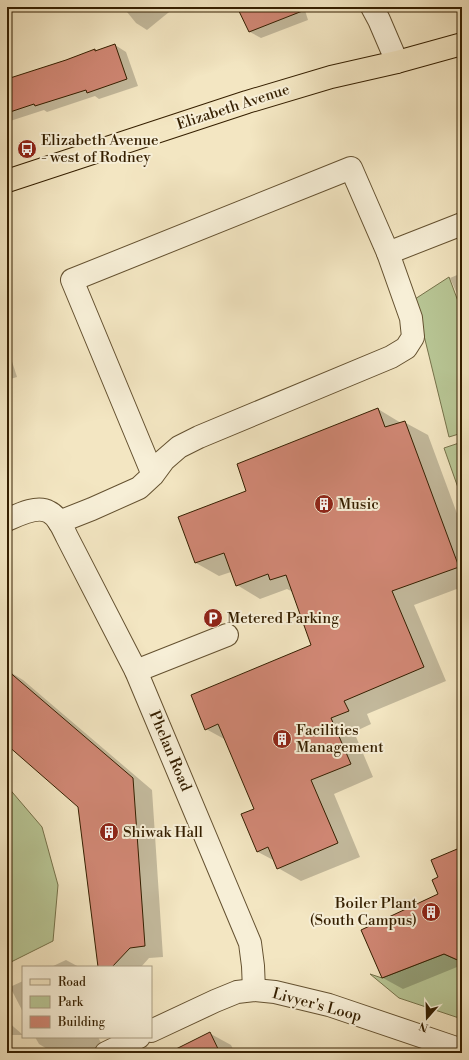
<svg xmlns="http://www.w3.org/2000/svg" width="469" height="1060" font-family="'Libre Bodoni',serif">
<rect width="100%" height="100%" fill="#f3e6c2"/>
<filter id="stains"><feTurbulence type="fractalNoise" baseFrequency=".005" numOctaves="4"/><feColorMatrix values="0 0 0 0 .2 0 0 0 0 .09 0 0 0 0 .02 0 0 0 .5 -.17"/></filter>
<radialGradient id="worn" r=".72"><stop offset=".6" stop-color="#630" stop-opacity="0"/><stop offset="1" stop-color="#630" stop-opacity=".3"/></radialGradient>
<g fill="#b8c695" stroke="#76724a">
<path d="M449,277L462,312V433L449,437L415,299Z"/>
<path d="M462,442V499L444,448Z"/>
<path d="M7,786L42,827L58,885L53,941L7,964Z"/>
<path d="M444,954L462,962V1019L399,998L370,974L382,978Z"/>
</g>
<g fill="#0003">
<path d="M123,7H173L174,8L147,30L136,23Z"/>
<path d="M238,7H304L308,20L261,38L250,32Z"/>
<path d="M115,45L126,52L138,86L99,99L95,96L47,112L44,110L7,122V78L10,77L13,79L95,50L97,52Z"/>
<path d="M462,273V305L450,278Z"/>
<path d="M7,346L17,377L7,380Z"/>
<path d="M378,409L401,423L404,422L428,435L462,527V587L414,605L446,681L367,714L371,724L354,732L373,777L334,794L360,857L301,881L278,868L275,861L258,852L243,815L255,810L226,740L206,729L312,645L293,592L287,589L260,599L237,585L231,572L219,576L196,563L247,492Z"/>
<path d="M7,670L23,680L152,790L163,957L149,958L141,967H99L79,806L7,744Z"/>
<path d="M462,848V965L403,989L383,978L362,930L439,895L440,878Z"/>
<path d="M66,960L79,967H51Z"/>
<path d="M23,981V1012L10,987Z"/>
<path d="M7,1021L23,1035H7Z"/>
<path d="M209,1033L231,1045L235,1053H170Z"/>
<path d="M35,1037H98L106,1053H54L39,1044Z"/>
</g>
<g fill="#d08774" stroke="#351f00">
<path d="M237,7H310V8L249,32Z"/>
<path d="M115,44L127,79L87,93L86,90L35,106L34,104L7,113V79L66,60L95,49V51Z"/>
<path d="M378,408L385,427L405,421L459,567L392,591L424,667L344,701L349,711L331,718L351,764L311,780L338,843L277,869L268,847L257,852L241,814L254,809L218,724L205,730L191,695L311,645L286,575L270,580L268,574L236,586L224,553L195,563L178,517L246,491L237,464Z"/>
<path d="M7,670L133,778L145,946L130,948L112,967H98L78,807L7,745Z"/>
<path d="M462,847V962L444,954L382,978L361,930L438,894L432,880L438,877L431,860Z"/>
<path d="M210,1032L220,1053H168Z"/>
</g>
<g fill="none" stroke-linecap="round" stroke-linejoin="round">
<defs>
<g id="minor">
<path d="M372,7L379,20L397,62"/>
<path d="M388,253L462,224"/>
<path d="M7,520C18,515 37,505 49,512C58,516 63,529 67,537L136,671L250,943L253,966L254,990"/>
<path d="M59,522L92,509L139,488L153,475L164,460L179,447L199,437L391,357L406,348L413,337L411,318L388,253L351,168L72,280L153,475"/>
<path d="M136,671L227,635"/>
<path d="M151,1031L215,1001L237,992L254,990L275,992L329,1005L462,1050"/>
<path d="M106,1053L139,1037"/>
</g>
<path id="major" d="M7,181L247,102L331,77L397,62L462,44"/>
</defs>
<use href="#minor" stroke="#645130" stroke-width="24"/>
<use href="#major" stroke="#351f00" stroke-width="24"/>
<use href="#minor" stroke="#f7efd7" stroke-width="22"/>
<use href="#major" stroke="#f3e6c2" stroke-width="22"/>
</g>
<defs>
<symbol id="bus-disc" viewBox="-11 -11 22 22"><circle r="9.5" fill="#8f2418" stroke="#f7efd7"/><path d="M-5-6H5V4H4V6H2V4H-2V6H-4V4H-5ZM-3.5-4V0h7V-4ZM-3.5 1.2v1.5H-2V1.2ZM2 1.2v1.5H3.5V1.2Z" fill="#fff"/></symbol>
<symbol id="building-disc" viewBox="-11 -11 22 22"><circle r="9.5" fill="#8f2418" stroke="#f7efd7"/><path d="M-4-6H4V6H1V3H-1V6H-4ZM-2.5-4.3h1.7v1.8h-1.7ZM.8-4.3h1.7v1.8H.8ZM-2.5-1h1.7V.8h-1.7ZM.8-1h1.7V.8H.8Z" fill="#fff"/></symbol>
<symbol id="parking-disc" viewBox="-11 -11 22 22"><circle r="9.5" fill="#8f2418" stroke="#f7efd7"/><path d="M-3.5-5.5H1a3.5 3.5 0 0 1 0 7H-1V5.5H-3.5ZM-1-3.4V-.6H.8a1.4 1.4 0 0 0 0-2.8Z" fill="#fff"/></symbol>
</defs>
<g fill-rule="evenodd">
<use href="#bus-disc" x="16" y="138" width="22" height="22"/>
<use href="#building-disc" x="313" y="493" width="22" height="22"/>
<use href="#parking-disc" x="202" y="607" width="22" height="22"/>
<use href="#building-disc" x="271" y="728" width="22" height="22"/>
<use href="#building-disc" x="98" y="821" width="22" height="22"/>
<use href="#building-disc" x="420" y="901" width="22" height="22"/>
</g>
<g text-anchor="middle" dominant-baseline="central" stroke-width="4" stroke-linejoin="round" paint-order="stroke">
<g font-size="15" fill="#351f00" stroke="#f7efd7">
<text transform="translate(233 107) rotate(-18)">Elizabeth Avenue</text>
<text transform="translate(170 751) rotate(67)">Phelan Road</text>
<text transform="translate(317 1005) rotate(15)">Livyer's Loop</text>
</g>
<g font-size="15" fill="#351f00" stroke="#f7efd7" text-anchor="start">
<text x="41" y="140">Elizabeth Avenue<tspan x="41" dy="17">- west of Rodney</tspan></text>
<text x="338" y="504">Music</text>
<text x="227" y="618">Metered Parking</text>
<text x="296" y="730">Facilities<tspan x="296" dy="17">Management</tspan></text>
<text x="123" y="832">Shiwak Hall</text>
<text x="417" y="903" text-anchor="end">Boiler Plant<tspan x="417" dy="17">(South Campus)</tspan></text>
</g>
</g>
<rect width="469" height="1060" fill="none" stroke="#f3e6c2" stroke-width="24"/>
<rect x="8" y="8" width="453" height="1044" fill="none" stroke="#351f00" stroke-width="2"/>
<rect x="12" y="12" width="445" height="1036" fill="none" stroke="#351f00"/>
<rect x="22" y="966" width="130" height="72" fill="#f7efd7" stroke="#a99c81"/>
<rect x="30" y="979" width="20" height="6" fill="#f3e6c2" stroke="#a99c81"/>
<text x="58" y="986" font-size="12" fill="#351f00">Road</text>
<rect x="30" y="996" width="20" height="12" fill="#b8c695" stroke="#a99c81"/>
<text x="58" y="1006" font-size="12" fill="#351f00">Park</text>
<rect x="30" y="1016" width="20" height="12" fill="#d08774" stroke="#a99c81"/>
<text x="58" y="1026" font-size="12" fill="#351f00">Building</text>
<g transform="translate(427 1018) rotate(200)" stroke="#f7efd7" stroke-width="3" paint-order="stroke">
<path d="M0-3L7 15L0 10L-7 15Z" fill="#351f00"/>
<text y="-6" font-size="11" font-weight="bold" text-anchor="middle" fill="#351f00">N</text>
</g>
<rect width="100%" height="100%" filter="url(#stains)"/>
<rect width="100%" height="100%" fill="url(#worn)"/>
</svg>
